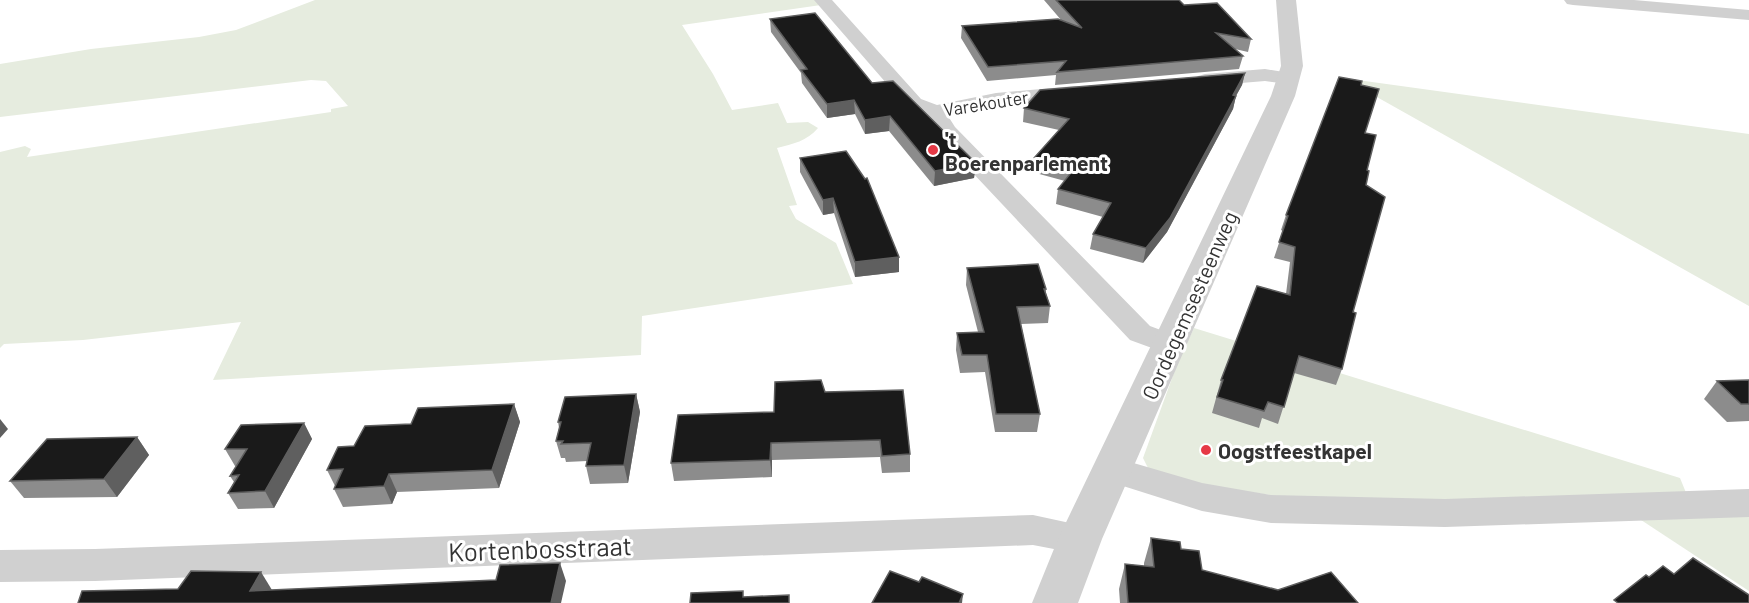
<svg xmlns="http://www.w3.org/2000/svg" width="1749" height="603" font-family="Barlow,sans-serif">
<rect width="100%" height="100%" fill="#fff"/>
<g fill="#e6ecdf">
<path d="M315,0H817L821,5L682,25L713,74L732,110L778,103L787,123L808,122L818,128C807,141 793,144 777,148L797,205L789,206L796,219L836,243L853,284L642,316L641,355L213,380L241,322L83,340L4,344L0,348V152L25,146L31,149L27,157L331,112V109L348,106L326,81L311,80L0,117V64L91,49L199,37L236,30Z"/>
<path d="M1343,78L1749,134V306Z"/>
<path d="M1194,328L1680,478L1689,500L1299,499L1194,484L1148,468L1143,458L1179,359Z"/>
<path d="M1749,514V591L1635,516Z"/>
</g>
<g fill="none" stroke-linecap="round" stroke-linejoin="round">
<g fill="#d0d0d0" fill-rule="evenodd">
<path d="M814,0H832L921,99L937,105L996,93L1075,86L1082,88L1085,92L1082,96L1075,98L996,105L948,116L955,127L1150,326L1182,338L1186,345L1182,352L1171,355L1130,340L938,136L927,116L907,107Z"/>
<path d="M1564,0H1634L1749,10V20L1573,5L1567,4Z"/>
<path d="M1265,69L1296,74L1299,78L1296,82L1289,84L1265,81L1205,86L1198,84L1195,80L1198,76L1205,74Z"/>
<path d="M1113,457L1202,483L1271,495L1445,499L1749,489V517L1445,527L1271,523L1202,511L1101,479L1096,470L1101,461Z"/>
<path d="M1033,515L1093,528L1099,539L1093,550L1080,554L1033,545L95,581L0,582V550L95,549Z"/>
</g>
<path fill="#d0d0d0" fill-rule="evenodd" d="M1276,0H1296L1303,66L1295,96L1102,539L1078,603H1032L1058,539L1271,96L1281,66Z"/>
</g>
<g fill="#8c8c8c">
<path d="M1044,0H1179L1184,5L1251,39L1248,52L1235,49L1243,56L1239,69L1055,85L1056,75L987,81L961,38L962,26L1062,21Z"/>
<path d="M770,19L872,83L976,163L974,178L934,186L889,131L865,134L855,114L827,118L802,83L801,73L771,32Z"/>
<path d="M1245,73L1242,85L1236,96L1233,109L1167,232L1143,263L1090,249L1093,234L1103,217L1056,204L1058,189L1065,181L1032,172L1034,158L1059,130L1023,122L1024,108Z"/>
<path d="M1361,85L1367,170L1366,185L1353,312L1342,369L1336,385L1294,373L1278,424L1262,418L1259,428L1212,413L1221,380L1286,294L1290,262L1274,258L1283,231L1281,230L1286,215Z"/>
<path d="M800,158L899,272L855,277L834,213L823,215L800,172Z"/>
<path d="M967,268L1046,289V293L1050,306L1048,323L1021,324L1040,414L1037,432H995L985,372L960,373L956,350L957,333L978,332L966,285Z"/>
<path d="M1749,380V421L1727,422L1704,399L1717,381Z"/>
<path d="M825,392L910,454V472L882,473L880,457L772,460V477L674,481L671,463L774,412Z"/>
<path d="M636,394L640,412L628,483L590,484L586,466L587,461L566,462L565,458H561L556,441L559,428L558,422Z"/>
<path d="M514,404L520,422L499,488L397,492L392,504L343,507L334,489L335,486L327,470L354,446L411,424Z"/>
<path d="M304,423L312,439L274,508L238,509L228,493L234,482L230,476L237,466H235L225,449Z"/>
<path d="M137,437L149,455L117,497L24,498L10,481Z"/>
<path d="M1151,538L1181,549L1202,570L1278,590L1358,603H1120L1119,589L1125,564L1144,566V563Z"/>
</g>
<g fill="#5f5f5f">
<path d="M1245,73L1242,85L1229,108L1233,95Z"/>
<path d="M1236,96L1233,109L1167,232L1143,263L1146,248Z"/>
<path d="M854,100L855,114L827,118V104Z"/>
<path d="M890,116L889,131L865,134V120Z"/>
<path d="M976,163L974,178L934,186L935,171Z"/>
<path d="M833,198L834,213L823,215V200Z"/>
<path d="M899,257V272L855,277V262Z"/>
<path d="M636,394L640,412L628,483L624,465Z"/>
<path d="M514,404L520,422L499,488L492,470Z"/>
<path d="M0,419L8,429L0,438Z"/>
<path d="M304,423L312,439L274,508L265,491Z"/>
<path d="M137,437L149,455L117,497L104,479Z"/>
<path d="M771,443L772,460V477L770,460Z"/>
<path d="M389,474L397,492L392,504L384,486Z"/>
<path d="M560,563L566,581L561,603H551Z"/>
<path d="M261,572L272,590L265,603L250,591Z"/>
<path d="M963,594L962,603H959Z"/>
</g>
<g fill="#1a1a1a" stroke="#5f5f5f" stroke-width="1.5">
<path d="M1056,0H1179L1184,5L1217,3L1251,39L1216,33L1243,56L1057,72L1066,61L988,67L962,26L1058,19L1082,28Z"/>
<path d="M815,13L872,83L893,81L976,163L935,171L890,116L865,120L854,100L827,104L801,70L807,69L770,19Z"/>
<path d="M1245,73L1233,95L1236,96L1170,218L1146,248L1093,234L1111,203L1058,189L1074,169L1034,158L1069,119L1024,108L1040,90Z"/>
<path d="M1339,77L1362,81L1361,85L1379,89L1365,133L1376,135L1367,170L1369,171L1366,185L1385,197L1353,312L1356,313L1342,369L1299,356L1284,407L1268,402L1264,411L1217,397L1223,380H1221L1257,286L1290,295L1295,247L1279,242L1288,216L1286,215Z"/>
<path d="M846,151L865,179L867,178L899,257L855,262L833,198L823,200L800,158Z"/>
<path d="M1038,264L1046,289H1044L1050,306L1017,307L1040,414H996L987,355H962L957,333L984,332L967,268Z"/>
<path d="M821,380L825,392L903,390L910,454L882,456L880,440L771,443L770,460L671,463L678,415L774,412L775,382Z"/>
<path d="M1749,380V404H1741L1717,381Z"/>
<path d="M636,394L624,465L586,466L591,443L561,444L563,441H556L561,422H558L565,397Z"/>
<path d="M514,404L492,470L389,474L384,486L334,489L343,469L327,470L338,447L354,446L365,426L411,424L418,408Z"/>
<path d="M304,423L265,491L228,493L239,475L230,476L247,449H225L241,425Z"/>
<path d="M137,437L104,479L10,481L47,439Z"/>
<path d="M1151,538L1180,542L1181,549L1199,551L1202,570L1278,590L1331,572L1358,603H1128L1125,564L1154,567Z"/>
<path d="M1693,558L1749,595V603H1618L1614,600L1646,575L1649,577L1663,566L1674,574Z"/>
<path d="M560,563L551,603H78L82,591L178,589L191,571L261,572L250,591L496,580L500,565Z"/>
<path d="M890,571L919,582L922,577L963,594L959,603H872Z"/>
<path d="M743,591V597L789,595V603H690L691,593Z"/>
</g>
<g fill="#e63946" stroke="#fff" stroke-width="2">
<circle cx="933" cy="150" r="6"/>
<circle cx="1206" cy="450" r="6"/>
</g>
<g text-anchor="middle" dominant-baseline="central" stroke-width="6" stroke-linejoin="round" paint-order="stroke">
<g font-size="18" fill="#333" stroke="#fff">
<text transform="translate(986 103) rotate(-9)">Varekouter</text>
</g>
<g font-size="21" font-weight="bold" fill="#333" stroke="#fff" text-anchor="start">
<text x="945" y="138">'t<tspan x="945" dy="24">Boerenparlement</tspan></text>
<text x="1218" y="450">Oogstfeestkapel</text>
</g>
<g font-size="21" fill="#333" stroke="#fff">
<text transform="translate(1189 305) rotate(-66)">Oordegemsesteenweg</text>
</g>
<g font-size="26" fill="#333" stroke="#fff">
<text transform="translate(540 548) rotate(-2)">Kortenbosstraat</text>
</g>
</g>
</svg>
